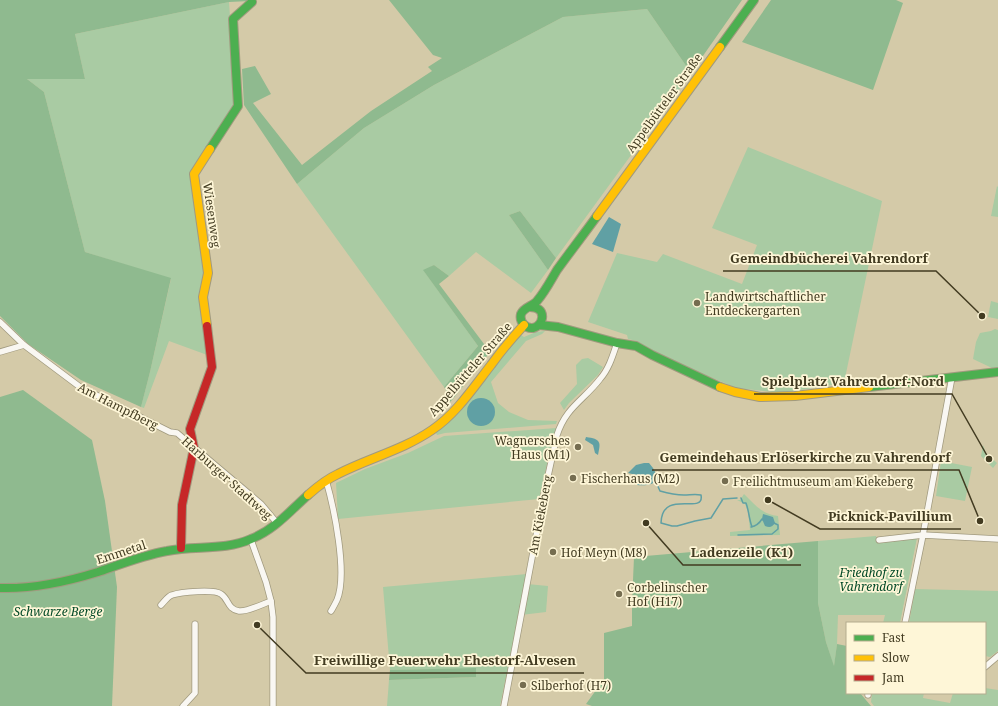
<svg xmlns="http://www.w3.org/2000/svg" width="998" height="706" font-family="'Noto Serif',serif">
<rect width="100%" height="100%" fill="#d4caa8"/>
<g fill="#a9cba3">
<path d="M229,2L236,103L192,171L206,270L202,295L210,356L169,341L144,408L141,407L150,372L171,279L85,252L44,92L27,79H85L75,34Z"/>
<path d="M647,9L691,73L556,258L520,211L509,215L548,270L531,293L476,252L449,276L434,265L424,271L478,346L444,387L297,184L364,128L434,85L563,17Z"/>
<path d="M748,147L882,201L844,383L781,393L737,388L705,375L639,344L637,341L628,339L627,335L588,322L617,253L657,262L663,254L742,284L757,245L712,228Z"/>
<path d="M997,186L998,187V217L991,216Z"/>
<path d="M991,301L998,303V319L988,317Z"/>
<path d="M995,329L998,330V367L992,368L973,359L976,342L980,333L991,331Z"/>
<path d="M545,331L542,334L526,341L491,382L498,403L509,412L528,420L557,421L556,424L445,433L437,435L435,431L507,349L521,335L524,337L536,332Z"/>
<path d="M588,358L603,367L598,375L569,403L564,410L560,403L577,384L576,365L582,359Z"/>
<path d="M557,428L551,447L539,499L338,519L336,483L365,469L408,453L444,436Z"/>
<path d="M983,445L986,453L997,463L993,468L981,456Z"/>
<path d="M941,461L972,467L965,501L936,496Z"/>
<path d="M744,494C755,505 762,514 778,516L780,535L730,536V532L750,530L748,512L745,504L737,500H740Z"/>
<path d="M876,536L877,542L917,538L900,623H883L885,615H838L837,644L834,667L826,642L818,603V541Z"/>
<path d="M527,574L500,706H387L389,680L476,677V669L390,670L383,587Z"/>
<path d="M527,584L548,586L546,612L521,615Z"/>
<path d="M915,589L998,591V651L990,657L985,656V623H909Z"/>
<path d="M985,688L998,690V706H874L871,702L872,693H924L923,698L950,703L953,693H985Z"/>
</g>
<g fill="#8fba8f">
<path d="M0,0H256L250,1L229,2L75,34L85,79H27L44,92L85,252L171,278L150,372L141,407L81,380L28,344L0,316Z"/>
<path d="M389,0H742L691,73L647,9L563,17L434,85L364,128L297,184L244,105L242,69L255,66L271,94L253,103L302,165L371,111L432,71L428,67L442,58L433,55Z"/>
<path d="M771,0H896L903,3L873,90L742,42Z"/>
<path d="M520,211L556,258L548,270L509,215Z"/>
<path d="M434,265L449,276L439,284L490,352L453,399L436,416L430,411L447,392L444,387L478,346L423,270Z"/>
<path d="M23,390L92,440L105,501L117,587L112,706H0V397Z"/>
<path d="M818,541V603L826,642L834,666L837,644L847,646V693H860L871,706H592L586,704L604,679V633L632,626V603L634,557Z"/>
<path d="M476,668V677L389,680L390,670Z"/>
</g>
<g fill="#60a0a4">
<path d="M609,217L621,224L613,252L592,244Z"/>
<circle cx="481" cy="412" r="14"/>
<path d="M586,437C601,439 601,442 598,455L595,453L593,445L585,440Z"/>
<path d="M644,463H649L653,468L659,479C653,485 645,486 637,485L636,475L628,473L636,465Z"/>
<path d="M763,514L773,517L775,523C772,527 770,528 765,526L762,519Z"/>
</g>
<g fill="none" stroke-linecap="round" stroke-linejoin="round">
<g stroke="#60a0a4" stroke-width="1.5">
<path d="M656,482L660,491C667,493 676,495 684,495C690,495 695,494 701,495C705,516 662,488 661,523L672,526H677L695,521L711,518L723,499L737,498"/>
<path d="M741,498L743,503H746C749,511 749,519 752,527H751C756,526 759,524 762,519L763,520"/>
<path d="M738,535L772,534L778,529V525L774,523"/>
</g>
<defs>
<g id="street">
<path d="M0,322L24,345"/>
<path d="M0,352L24,345L80,387L170,432L177,433L247,492L261,504L277,523"/>
<path d="M326,480C334,508 348,574 337,600C335,604 333,608 331,611"/>
<path d="M251,540L266,582L271,601L273,617V706"/>
<path d="M879,540L923,535L998,539"/>
<path d="M161,605C164,602 168,596 172,595C181,592 214,589 221,594C229,599 227,609 239,611C247,612 263,604 271,601"/>
<path d="M905,623L923,535L952,377"/>
<path d="M985,667L998,656"/>
<path d="M868,695V693"/>
<path d="M183,706L195,693V624"/>
<path d="M504,706L544,494L557,435C566,407 584,400 600,379C609,369 613,355 617,343"/>
</g>
<g id="fast">
<path d="M720,47L754,0"/>
<path d="M210,149L238,106L233,19L252,2"/>
<path d="M530,307C532,307 534,307 536,308C546,311 543,326 533,328C526,329 519,322 521,314C524,307 533,306 537,301C545,292 551,280 557,270C570,252 584,234 597,216"/>
<path d="M539,325L558,327L617,343L636,346L652,355L720,387"/>
<path d="M869,387L998,372"/>
<path d="M0,588C34,589 66,582 98,572C121,564 144,555 167,551C195,545 224,551 251,539C274,530 290,511 308,495"/>
</g>
<g id="slow">
<path d="M597,216L720,47"/>
<path d="M207,326L203,297L208,273L194,174L210,149"/>
<path d="M720,387L735,392L760,397L795,396L869,387"/>
<path d="M308,495C317,487 327,479 338,474C369,458 403,450 432,430C456,414 473,388 491,365C501,351 512,338 524,325"/>
</g>
<path id="jam" d="M181,548L182,505L194,448L190,429L212,367L207,326"/>
</defs>
<use href="#street" stroke="#a19a7f" stroke-width="7"/>
<use href="#fast" stroke="#a19a7f" stroke-width="10"/>
<use href="#slow" stroke="#a19a7f" stroke-width="10"/>
<use href="#jam" stroke="#a19a7f" stroke-width="10"/>
<use href="#street" stroke="#f9f7f2" stroke-width="5.5"/>
<use href="#fast" stroke="#4caf50" stroke-width="8"/>
<use href="#slow" stroke="#ffc107" stroke-width="8"/>
<use href="#jam" stroke="#c62828" stroke-width="8"/>
</g>
<g fill="#756d50" stroke="#fef6d7" stroke-width="1.5">
<circle cx="697" cy="303" r="4"/>
<circle cx="578" cy="447" r="4"/>
<circle cx="573" cy="478" r="4"/>
<circle cx="725" cy="481" r="4"/>
<circle cx="553" cy="552" r="4"/>
<circle cx="619" cy="594" r="4"/>
<circle cx="523" cy="685" r="4"/>
</g>
<g text-anchor="middle" dominant-baseline="central" stroke-width="3.5" stroke-linejoin="round" paint-order="stroke">
<g font-size="12" fill="#423b21" stroke="#fef6d7">
<text transform="translate(664 103) rotate(-54)">Appelbütteler Straße</text>
<text transform="translate(212 215) rotate(82)">Wiesenweg</text>
<text transform="translate(470 369) rotate(-49)">Appelbütteler Straße</text>
<text transform="translate(118 406) rotate(27)">Am Hampfberg</text>
<text transform="translate(227 478) rotate(42)">Harburger Stadtweg</text>
<text transform="translate(540 515) rotate(-79)">Am Kiekeberg</text>
<text transform="translate(121 552) rotate(-18)">Emmetal</text>
</g>
<g font-size="12" fill="#423b21" stroke="#fef6d7" text-anchor="start">
<text x="705" y="296">Landwirtschaftlicher<tspan x="705" dy="14">Entdeckergarten</tspan></text>
<text x="570" y="440" text-anchor="end">Wagnersches<tspan x="570" dy="14">Haus (M1)</tspan></text>
<text x="581" y="478">Fischerhaus (M2)</text>
<text x="733" y="481">Freilichtmuseum am Kiekeberg</text>
<text x="561" y="552">Hof Meyn (M8)</text>
<text x="627" y="587">Corbelinscher<tspan x="627" dy="14">Hof (H17)</tspan></text>
<text x="531" y="685">Silberhof (H7)</text>
</g>
<g font-size="12" font-style="italic" fill="#034a28" stroke="#fef6d7">
<text x="871" y="572">Friedhof zu<tspan x="871" dy="14">Vahrendorf</tspan></text>
<text x="58" y="611">Schwarze Berge</text>
</g>
</g>
<path fill="none" stroke="#423b21" stroke-width="1.5" d="M982 316L936 271H723M989 459L952 394H754M980 521L959 470H652M768 500L820 529H961M646 523L683 565H801M257 625L306 673H584"/>
<g fill="#423b21" stroke="#fef6d7" stroke-width="1.5">
<circle cx="982" cy="316" r="4"/>
<circle cx="989" cy="459" r="4"/>
<circle cx="980" cy="521" r="4"/>
<circle cx="768" cy="500" r="4"/>
<circle cx="646" cy="523" r="4"/>
<circle cx="257" cy="625" r="4"/>
</g>
<g font-size="13" text-anchor="middle" font-weight="bold" fill="#423b21" stroke="#fef6d7" stroke-width="3.5" stroke-linejoin="round" paint-order="stroke">
<text x="829" y="263">Gemeindbücherei Vahrendorf</text>
<text x="853" y="386">Spielplatz Vahrendorf-Nord</text>
<text x="805" y="462">Gemeindehaus Erlöserkirche zu Vahrendorf</text>
<text x="890" y="521">Picknick-Pavillium</text>
<text x="742" y="557">Ladenzeile (K1)</text>
<text x="445" y="665">Freiwillige Feuerwehr Ehestorf-Alvesen</text>
</g>
<rect x="846" y="622" width="140" height="72" fill="#fef6d7" stroke="#b3ab8e"/>
<rect x="854" y="635" width="20" height="6" fill="#4caf50" stroke="#b3ab8e"/>
<text x="882" y="642" font-size="12" fill="#423b21">Fast</text>
<rect x="854" y="655" width="20" height="6" fill="#ffc107" stroke="#b3ab8e"/>
<text x="882" y="662" font-size="12" fill="#423b21">Slow</text>
<rect x="854" y="675" width="20" height="6" fill="#c62828" stroke="#b3ab8e"/>
<text x="882" y="682" font-size="12" fill="#423b21">Jam</text>
</svg>
